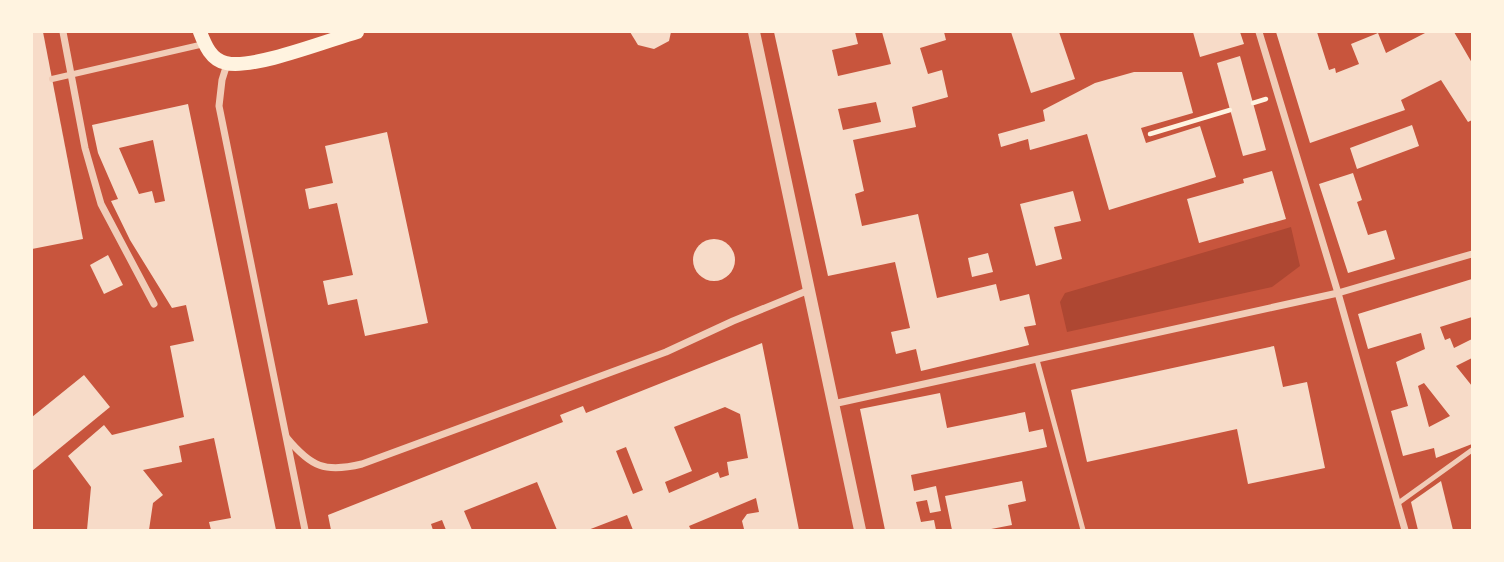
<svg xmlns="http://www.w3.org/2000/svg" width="1504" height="562" font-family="'Fira Sans Condensed',sans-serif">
<rect width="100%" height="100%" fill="#c8553d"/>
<path fill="#ae4732" d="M1291,227L1300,266L1272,287L1067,332L1060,302L1065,293Z"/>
<g fill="#f7dbc8" fill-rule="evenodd">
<path d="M32,32H43L83,239L32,249Z"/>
<path d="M630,32H671L669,41L654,49L638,45Z"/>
<path d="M774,32H855L858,44L832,50L838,76L891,64L882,32H944L946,40L920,48L928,74L942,70L948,97L912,107L916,127L853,140L864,191L855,194L862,226L918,214L937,298L996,284L1000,301L1029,294L1036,325L1024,327L1029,345L921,371L916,349L896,354L891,332L910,328L895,262L828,276ZM876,102L881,122L843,130L838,109Z"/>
<path d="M1011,32H1059L1075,79L1031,93Z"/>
<path d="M1193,32H1240L1244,44L1200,57Z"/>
<path d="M1276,32H1317L1329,70L1335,68L1336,73L1359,64L1351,44L1378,33L1386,53L1427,32H1454L1472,63V120L1468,122L1441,80L1401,100L1405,110L1310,143Z"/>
<path d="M1240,56L1266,150L1243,156L1217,63Z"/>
<path d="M1134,72H1182L1193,113L1141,128L1146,143L1200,126L1216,177L1109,210L1087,134L1030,150L1028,139L1001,147L998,134L1045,121L1043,110L1095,83Z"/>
<path d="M188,104L276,530H211L209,522L231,518L214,438L179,446L182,462L143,470L163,495L153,503L149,530H87L91,487L68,456L104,425L112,435L184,417L170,346L194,341L186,305L172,308L130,240L111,201L118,199L98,153L92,125ZM153,140L165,201L155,203L152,191L139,194L119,148Z"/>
<path d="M1412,125L1419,146L1357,169L1350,148Z"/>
<path d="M387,132L428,323L365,336L357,299L328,305L323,281L353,275L337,203L309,209L305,189L333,183L325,146Z"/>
<path d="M1272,171L1286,219L1199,243L1187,199L1244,183L1243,179Z"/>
<path d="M1353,173L1362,200L1357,202L1368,235L1386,230L1395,259L1348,273L1319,184Z"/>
<path d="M1073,191L1081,221L1054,227L1062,259L1036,266L1020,204Z"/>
<circle cx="714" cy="260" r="21"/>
<path d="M988,253L993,272L972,277L968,258Z"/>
<path d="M108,255L123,285L104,294L90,265Z"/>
<path d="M1472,279V317L1440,327L1445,340L1450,338L1454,348L1472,339V358L1456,366L1472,386V444L1436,458L1434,448L1403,456L1391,411L1408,406L1396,362L1425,349L1421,333L1368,349L1358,314ZM1424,383L1450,416L1429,427L1418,386Z"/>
<path d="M762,343L799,530L744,529L742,521L747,514L759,512L756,498L689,526L691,530H633L627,515L588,530H557L537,482L464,511L472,530H446L442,520L431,524L433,530H331L328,515L563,422L560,415L583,406L586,413ZM725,407L740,414L748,458L727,462L729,475L720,478L718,472L669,493L665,482L692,471L674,427ZM626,447L643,490L633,494L616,451Z"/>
<path d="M1274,346L1283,387L1307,382L1325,468L1248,484L1237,429L1087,462L1071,390Z"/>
<path d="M84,375L110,407L32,471V417Z"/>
<path d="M940,393L947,428L1025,412L1029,432L1043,429L1047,447L911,475L914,491L936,486L941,511L930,513L927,500L916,502L921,522L934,520L936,530H885L860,409Z"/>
<path d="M1022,481L1026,501L1008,505L1012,525L986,530H952L945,496Z"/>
<path d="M1441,481L1453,530H1418L1411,502Z"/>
</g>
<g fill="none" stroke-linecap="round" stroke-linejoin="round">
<g stroke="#fff3e0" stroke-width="4.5">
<path d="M1253,103L1266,99"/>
<path d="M1150,134L1230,110"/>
</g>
<g stroke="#f1ccb7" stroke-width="5">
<path d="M1037,360L1083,530"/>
<path d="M1397,504L1472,450"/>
</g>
<path stroke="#f1ccb7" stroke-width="6" d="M52,79L204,44"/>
<g stroke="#f1ccb7" stroke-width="7">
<path d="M63,32L85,148L101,204L154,304"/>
<path d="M1259,32L1338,293L1405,530"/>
<path d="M227,64L222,80L219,106L305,530"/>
<path d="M833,404L1338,293L1472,254"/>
<path d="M287,438C311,467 325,473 362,464L666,352L733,321L809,290"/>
</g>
<path stroke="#f1ccb7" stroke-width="12" d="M754,32L860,530"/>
<path stroke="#fff3e0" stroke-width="14" d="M200,32C205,45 211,60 226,63C252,70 329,40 357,32"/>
</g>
<rect width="1504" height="562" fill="none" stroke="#fff3e0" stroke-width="66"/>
</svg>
